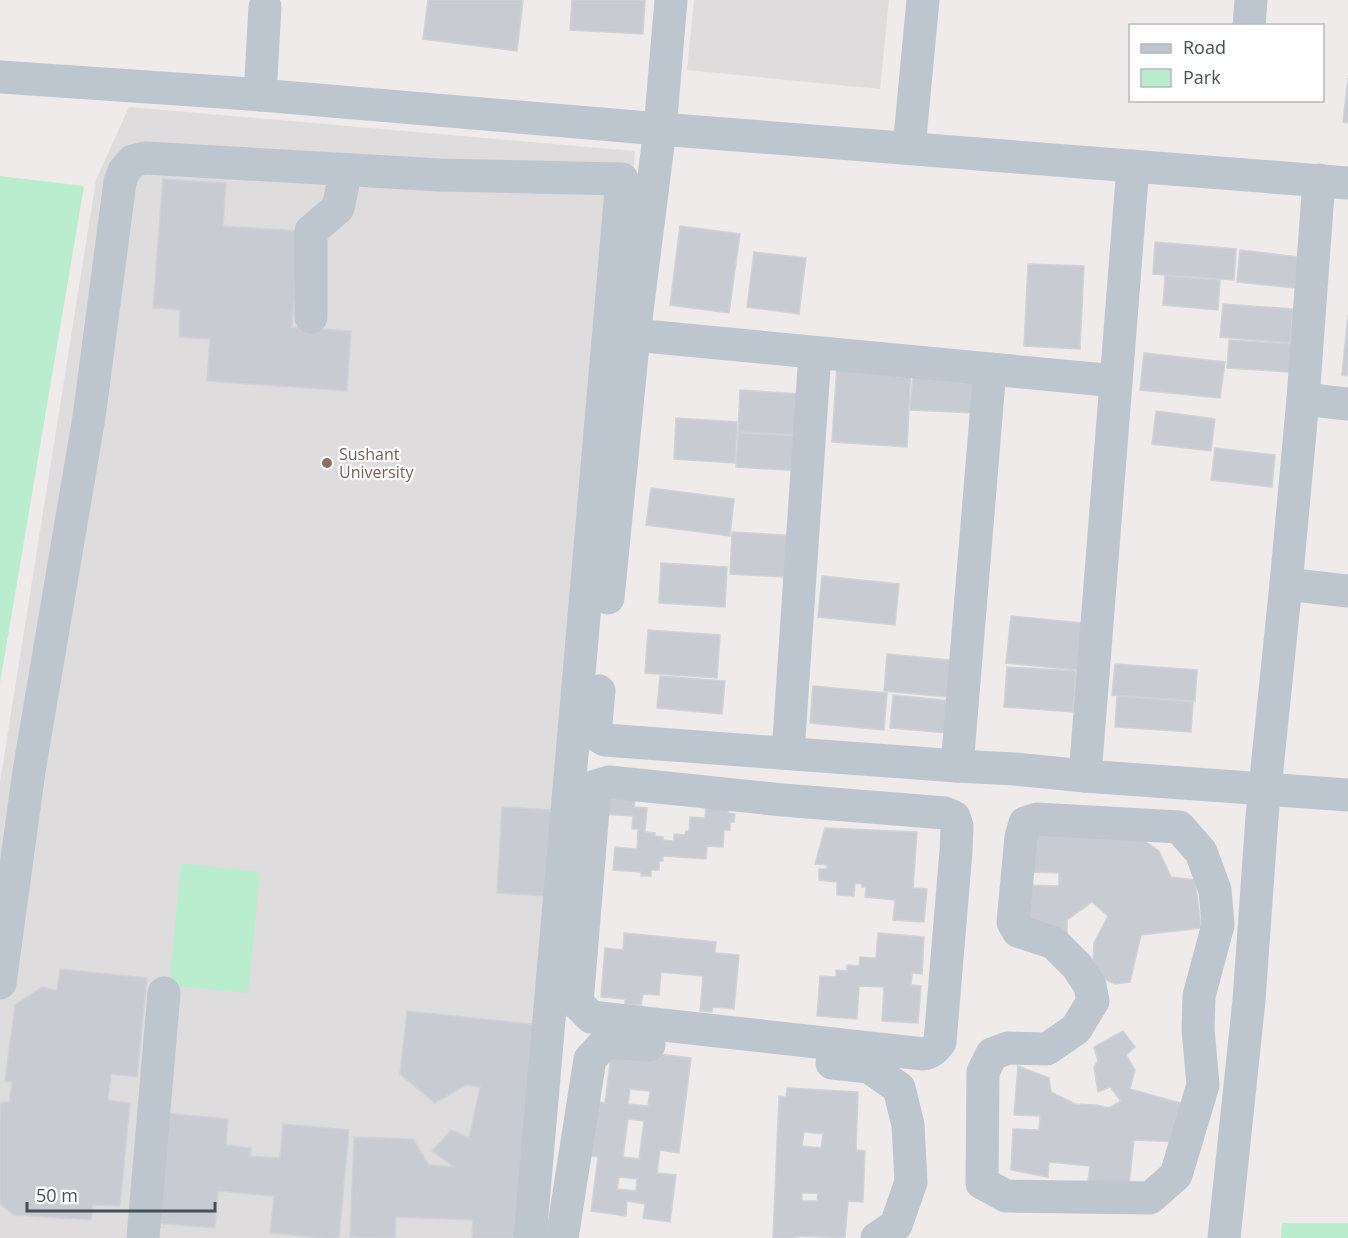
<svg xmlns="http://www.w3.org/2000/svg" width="1348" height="1238" font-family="'Open Sans',sans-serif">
<rect width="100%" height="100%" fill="#efebeb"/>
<g fill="#dfdcdd">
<path d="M694,0H889L880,89L687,70Z"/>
<path d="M129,107L635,151L576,746L541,1238H0V782L96,180Z"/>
</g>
<g fill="#b9edcd">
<path d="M0,176L84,186L0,683Z"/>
<path d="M181,863L260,872L248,993L169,985Z"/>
<path d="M1282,1223H1348V1238H1281Z"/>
</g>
<g fill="#c8cbd1" stroke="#d0d2d7" stroke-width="1.5" fill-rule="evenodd">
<path d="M428,0H523L517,51L423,39Z"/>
<path d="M572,0H645L643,34L570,30Z"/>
<path d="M1348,78V123L1343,122Z"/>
<path d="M163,179L226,183L223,226L299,231L292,327L351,331L347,391L207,381L210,339L179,337L180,310L153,308Z"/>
<path d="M680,226L740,234L729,313L670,305Z"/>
<path d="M1155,242L1236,249L1234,280L1153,274Z"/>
<path d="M1240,250L1298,257L1295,288L1237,282Z"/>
<path d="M754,252L806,258L799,314L747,307Z"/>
<path d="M1028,264L1084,266L1080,349L1024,346Z"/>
<path d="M1165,276L1220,280L1218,310L1163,305Z"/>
<path d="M1223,304L1293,309L1290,343L1220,337Z"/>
<path d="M1348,315V376L1342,375Z"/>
<path d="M1229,340L1292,344L1290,372L1227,368Z"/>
<path d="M1144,353L1225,362L1220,398L1140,390Z"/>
<path d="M837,364L911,368L907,447L832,442Z"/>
<path d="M913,375L977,378L976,413L910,410Z"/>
<path d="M740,390L800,394L798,435L738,432Z"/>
<path d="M1156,411L1215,419L1211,451L1152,444Z"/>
<path d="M676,418L737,422L735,463L674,459Z"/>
<path d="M738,433L804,436L802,471L736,467Z"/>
<path d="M1215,448L1275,455L1272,487L1211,480Z"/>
<path d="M651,488L734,499L730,536L646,525Z"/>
<path d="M732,532L801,536L799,578L730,574Z"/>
<path d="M661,563L727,567L725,607L659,603Z"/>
<path d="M822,576L899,584L895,625L818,617Z"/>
<path d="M1011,616L1082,623L1077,670L1006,663Z"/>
<path d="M648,630L720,635L717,678L645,673Z"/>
<path d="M887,654L960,661L957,698L884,691Z"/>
<path d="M1115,664L1197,670L1195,701L1112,695Z"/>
<path d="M1007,667L1076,671L1073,712L1004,707Z"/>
<path d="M660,676L725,681L722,714L657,708Z"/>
<path d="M813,686L887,693L884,730L810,723Z"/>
<path d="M893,695L951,701L948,733L890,728Z"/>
<path d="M1117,696L1193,702L1191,732L1115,727Z"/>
<path d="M608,790L635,798L634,807L647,808L645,832L655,833V836L663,837V840L674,841V834L685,835L686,831H689L690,817L705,818L706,807L729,808L728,813L735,814L734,822H730V830H724L723,847L707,846L706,859L663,856V861H659V870H651V876H641V872L613,870L615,847L637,849L638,829H632L633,816L601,814Z"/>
<path d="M502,807L552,810L547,896L497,893Z"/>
<path d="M825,828L917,832L913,888L927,889L924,922L893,920L895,900L865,897L866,887H862V884L855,883L854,896L837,895V882L819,880V869H827V865L815,864Z"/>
<path d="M1129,830L1159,851L1171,877L1195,880L1201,928L1141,935L1130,982L1115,984L1098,976L1093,965L1094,943L1108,916L1092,902L1067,920V932L1027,931L1028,885L1059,886V873L1028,872L1029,833Z"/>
<path d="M624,933L716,942L715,953L739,955L734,1009L713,1007L712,1012L700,1011L703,976L661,972L659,995L643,994L641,1005L625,1004V999L601,997L605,948L623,950Z"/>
<path d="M878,933L924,937L922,974L912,973L911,985L921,986L918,1023L882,1021L884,987L859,986L857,1019L817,1016L820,976L836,977V970L847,971V965L859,966L860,957L876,958Z"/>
<path d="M60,969L147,978L137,1077L111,1074L108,1100L130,1103L120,1206L93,1205L91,1220L14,1215L0,1204V1116L1,1102H9L12,1082L5,1081L15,1005L42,987L57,990Z"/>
<path d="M407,1011L540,1025L519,1238H472L473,1220L396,1217L395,1238L350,1237L354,1137L413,1139L429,1165L454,1167L432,1151L451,1130L469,1138L480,1087L466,1085L435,1103L400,1074Z"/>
<path d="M1123,1031L1135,1047L1126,1055L1135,1070L1130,1089L1188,1105L1180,1142L1134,1140L1129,1185L1088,1181L1090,1166L1049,1162L1048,1177L1011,1170L1013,1129L1039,1130L1040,1116L1014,1115L1018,1066L1049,1078L1051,1092L1075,1104L1097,1105L1109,1108L1121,1101L1110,1087L1098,1092L1094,1067L1098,1061L1094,1047Z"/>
<path d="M612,1048L691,1058L679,1153L660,1150L657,1173L676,1175L670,1222L643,1218L645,1204L627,1201L626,1216L591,1211L598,1157L583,1155L590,1101L605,1103ZM630,1089L650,1091L648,1106L628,1104ZM628,1119L644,1121L639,1159L623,1157ZM619,1177L637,1179L636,1191L617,1189Z"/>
<path d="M787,1088L858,1092L856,1150L865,1151L863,1202L848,1201L845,1238L797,1236V1238H773L779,1096L786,1097ZM804,1132L823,1134L821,1148L802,1146ZM802,1193H818L817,1201H802Z"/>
<path d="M164,1113L228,1119L226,1145L251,1148L250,1156L280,1158L283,1124L349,1130L339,1238H322L270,1233L274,1196L218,1191L215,1228L154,1223Z"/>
</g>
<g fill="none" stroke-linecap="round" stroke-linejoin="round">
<g stroke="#bdc6ce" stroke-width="33">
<path d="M1249,26L1251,0"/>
<path d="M0,77L236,93L660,129L1348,183"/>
<path d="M260,95L265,7"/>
<path d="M909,148L923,0"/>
<path d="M311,317V231L338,208L346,170"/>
<path d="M634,335L1116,381"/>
<path d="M1303,399L1348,404"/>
<path d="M1286,584L1348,591"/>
<path d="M608,598L634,335L660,129L671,0"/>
<path d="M599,691L595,734L605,740L957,766L1014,769L1085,776L1348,795"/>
<path d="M788,753L815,353"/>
<path d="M957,766L990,369"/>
<path d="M1085,776L1133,166"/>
<path d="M609,782L783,800L945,813L954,817L957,826L956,851L940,1042C935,1049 932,1052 924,1054L591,1017L577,1003L595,786Z"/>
<path d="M1037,819L1179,827L1201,852L1215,890L1218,925L1199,996L1198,1029L1203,1085L1176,1175L1150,1198L1006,1196L982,1183L983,1072L992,1054L1008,1048L1047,1049L1076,1029L1093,1001L1090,986L1077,966L1054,943L1018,931L1013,922L1021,837L1025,823Z"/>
<path d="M0,983L29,771L89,417L120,182L124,171L133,161L145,158L440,175L622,179L530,1238"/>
<path d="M832,1063L869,1067L899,1088L908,1125L911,1182L896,1225L877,1238"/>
<path d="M143,1238L164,993"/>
<path d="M562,1238L590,1059L606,1042L649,1045"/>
<path d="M1224,1238L1249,1000L1262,817L1286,584L1303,399L1319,180"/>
</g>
</g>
<circle fill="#8d6e63" stroke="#fff" stroke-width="2" cx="327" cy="463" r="6"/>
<g text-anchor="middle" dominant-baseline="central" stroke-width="4.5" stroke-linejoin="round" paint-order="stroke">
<g font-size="16" fill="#785e54" stroke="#fff" text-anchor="start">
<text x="339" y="454">Sushant<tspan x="339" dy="18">University</tspan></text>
</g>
</g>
<rect x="1129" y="24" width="195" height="78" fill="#ffffff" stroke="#b5b9bc" stroke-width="1.5"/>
<rect x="1141" y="44" width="30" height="9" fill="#bdc6ce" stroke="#b5b9bc" stroke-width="1.5"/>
<text x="1183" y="54" font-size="18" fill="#454f58">Road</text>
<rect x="1141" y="69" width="30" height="18" fill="#b9edcd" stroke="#b5b9bc" stroke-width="1.5"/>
<text x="1183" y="84" font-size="18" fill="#454f58">Park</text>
<path d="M27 1202v9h188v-9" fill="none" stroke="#454f58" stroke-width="3"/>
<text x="36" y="1202" font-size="18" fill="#454f58" stroke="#ffffff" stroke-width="4.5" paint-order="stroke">50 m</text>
</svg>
